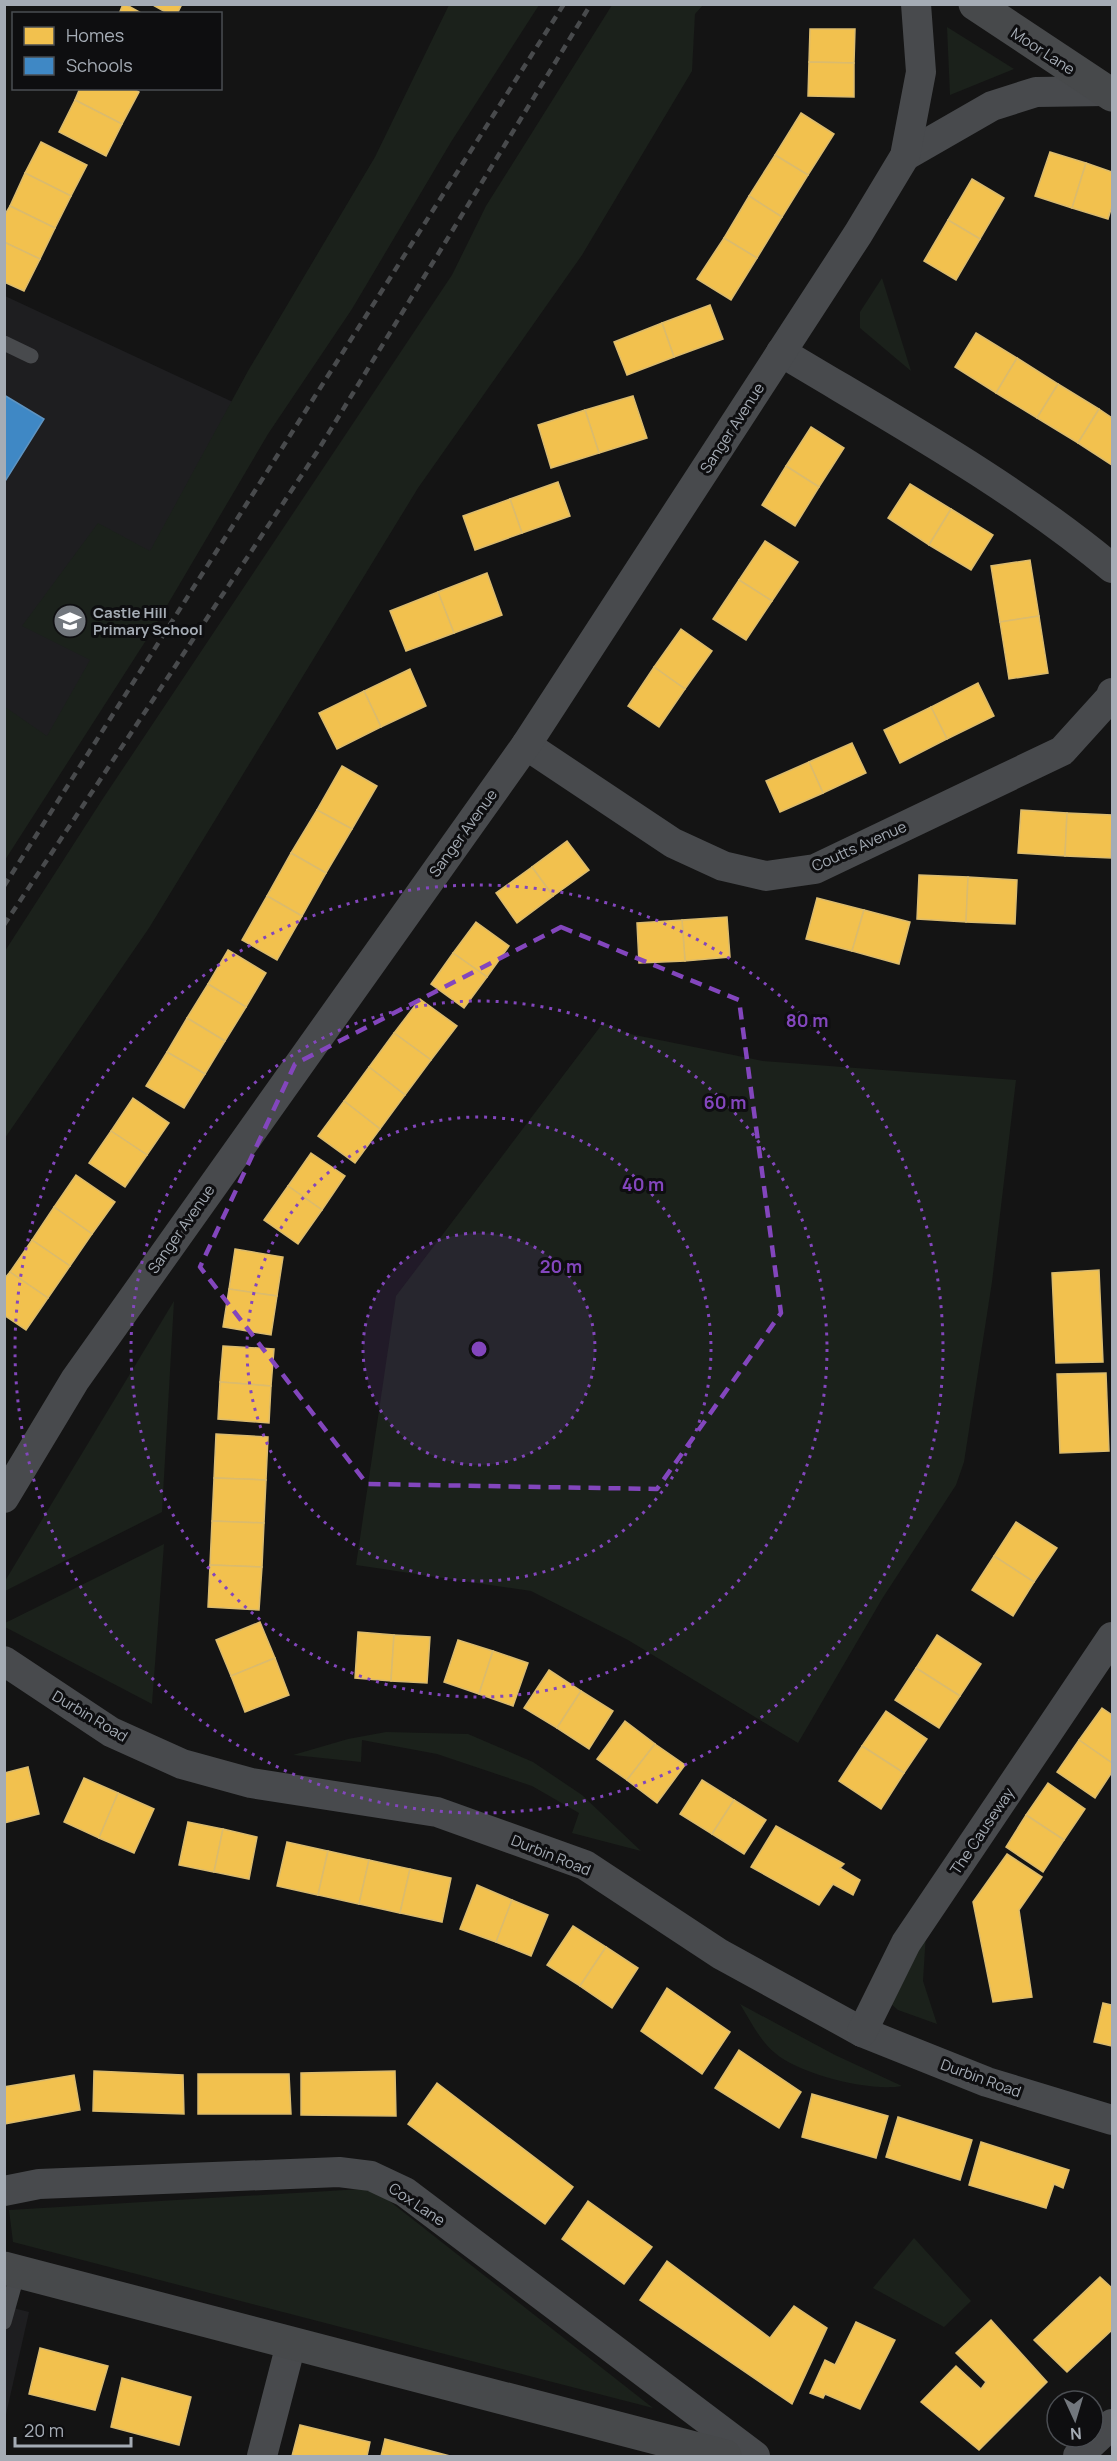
<svg xmlns="http://www.w3.org/2000/svg" width="1117" height="2461" font-family="Manrope,sans-serif">
<rect width="100%" height="100%" fill="#141414"/>
<g fill="#1e1e20">
<path d="M5,296L265,417L5,826Z"/>
<path d="M5,2306L29,2312L5,2419Z"/>
</g>
<g fill="#1b211b">
<path d="M449,5H539L451,142L352,309L268,434L152,631L5,860V707L47,736L90,660L22,626L98,523L150,551L248,371L375,157Z"/>
<path d="M612,5H703L695,14L692,71L582,255L418,488L149,928L5,1138V951L102,800L452,275L486,206Z"/>
<path d="M947,27L1014,69L950,95Z"/>
<path d="M882,278L911,371L860,328V312Z"/>
<path d="M603,1023L630,1034L763,1061L1016,1080L992,1282L964,1462L956,1485L882,1599L798,1743L628,1640L531,1591L356,1565L396,1296Z"/>
<path d="M174,1301L162,1512L5,1591V1581Z"/>
<path d="M164,1544L152,1704L5,1627V1623Z"/>
<path d="M386,1732L468,1734L533,1762L582,1795L641,1851L572,1833L579,1813L532,1786L437,1754L362,1740L361,1762L293,1755L348,1739Z"/>
<path d="M926,1933L923,1981L937,2024L898,2010L890,2003Z"/>
<path d="M740,2004L835,2055L902,2086C870,2092 799,2074 775,2053C760,2041 750,2020 740,2004Z"/>
<path d="M362,2189L383,2196L653,2408L13,2242L9,2210Z"/>
<path d="M914,2238L971,2301L944,2327L873,2288Z"/>
</g>
<g fill="#f2c14e" stroke="#dbbb6d" stroke-width="1.5">
<path d="M123,4H125L143,14H119Z"/>
<path d="M151,4H182L177,14H169Z"/>
<path d="M810,29H855L854,63L809,62Z"/>
<path d="M809,62L854,63V97L808,96Z"/>
<path d="M80,88H132L139,92L122,124L75,100Z"/>
<path d="M75,100L122,124L106,156L59,132Z"/>
<path d="M801,113L834,134L808,175L775,155Z"/>
<path d="M41,142L87,165L71,196L25,173Z"/>
<path d="M1050,152L1086,163L1072,208L1035,196Z"/>
<path d="M775,155L808,175L782,217L749,196Z"/>
<path d="M1086,163L1112,172V206L1108,219L1072,208Z"/>
<path d="M25,173L71,196L55,228L10,206Z"/>
<path d="M972,179L1004,198L980,239L948,220Z"/>
<path d="M749,196L782,217L757,258L724,238Z"/>
<path d="M10,206L55,228L40,259L4,242V216Z"/>
<path d="M948,220L980,239L956,280L924,261Z"/>
<path d="M724,238L757,258L731,300L697,279Z"/>
<path d="M4,242L40,259L24,291L4,282Z"/>
<path d="M710,305L723,339L674,357L662,323Z"/>
<path d="M662,323L674,357L627,375L614,342Z"/>
<path d="M976,333L1017,358L996,393L955,367Z"/>
<path d="M1017,358L1058,384L1037,418L996,393Z"/>
<path d="M1058,384L1099,409L1078,443L1037,418Z"/>
<path d="M633,396L647,438L599,453L585,410Z"/>
<path d="M1099,409L1112,418V465L1078,443Z"/>
<path d="M585,410L599,453L551,468L538,425Z"/>
<path d="M811,427L844,448L819,487L786,466Z"/>
<path d="M786,466L819,487L795,526L762,505Z"/>
<path d="M558,482L570,516L522,533L510,499Z"/>
<path d="M910,484L951,509L929,545L888,518Z"/>
<path d="M510,499L522,533L475,550L463,516Z"/>
<path d="M951,509L993,535L971,570L929,545Z"/>
<path d="M765,541L798,562L772,601L739,580Z"/>
<path d="M1030,560L1039,616L1000,622L991,566Z"/>
<path d="M487,573L502,615L454,633L438,592Z"/>
<path d="M739,580L772,601L746,640L713,619Z"/>
<path d="M438,592L454,633L406,651L390,611Z"/>
<path d="M1039,616L1048,673L1009,679L1000,622Z"/>
<path d="M681,629L712,651L685,689L654,667Z"/>
<path d="M654,667L685,689L659,727L628,706Z"/>
<path d="M410,669L426,706L381,727L364,691Z"/>
<path d="M978,683L994,716L947,739L931,707Z"/>
<path d="M364,691L381,727L337,749L319,713Z"/>
<path d="M931,707L947,739L900,763L884,730Z"/>
<path d="M852,743L866,773L823,793L809,762Z"/>
<path d="M809,762L823,793L780,812L766,781Z"/>
<path d="M342,766L377,786L352,829L317,810Z"/>
<path d="M317,810L352,829L326,873L291,853Z"/>
<path d="M1021,810L1067,813L1065,856L1018,853Z"/>
<path d="M1067,813L1112,815L1111,858L1065,856Z"/>
<path d="M567,841L589,870L553,896L532,867Z"/>
<path d="M291,853L326,873L302,916L267,896Z"/>
<path d="M532,867L553,896L517,923L496,893Z"/>
<path d="M919,875L968,877L966,922L917,919Z"/>
<path d="M968,877L1017,880L1015,924L966,922Z"/>
<path d="M267,896L302,916L277,960L242,940Z"/>
<path d="M817,898L864,910L852,951L806,939Z"/>
<path d="M864,910L910,922L899,964L852,951Z"/>
<path d="M727,917L730,957L685,961L682,920Z"/>
<path d="M682,920L685,961L639,963L637,923Z"/>
<path d="M476,922L509,946L487,977L453,953Z"/>
<path d="M228,950L266,973L246,1007L208,984Z"/>
<path d="M453,953L487,977L464,1008L431,984Z"/>
<path d="M208,984L246,1007L225,1041L187,1018Z"/>
<path d="M420,999L457,1026L431,1060L394,1033Z"/>
<path d="M187,1018L225,1041L205,1074L167,1052Z"/>
<path d="M394,1033L431,1060L405,1095L369,1067Z"/>
<path d="M167,1052L205,1074L184,1108L146,1086Z"/>
<path d="M369,1067L405,1095L380,1129L344,1101Z"/>
<path d="M133,1098L169,1123L147,1155L111,1131Z"/>
<path d="M344,1101L380,1129L355,1163L318,1136Z"/>
<path d="M111,1131L147,1155L125,1187L89,1163Z"/>
<path d="M311,1153L345,1176L322,1210L288,1186Z"/>
<path d="M76,1175L115,1202L92,1234L54,1207Z"/>
<path d="M288,1186L322,1210L298,1244L264,1220Z"/>
<path d="M54,1207L92,1234L70,1266L32,1240Z"/>
<path d="M32,1240L70,1266L48,1298L10,1272Z"/>
<path d="M235,1249L283,1257L277,1296L229,1289Z"/>
<path d="M1099,1270L1103,1362L1056,1363L1052,1273Z"/>
<path d="M10,1272L48,1298L26,1330L4,1315V1279Z"/>
<path d="M229,1289L277,1296L271,1335L223,1327Z"/>
<path d="M223,1346L274,1349L271,1386L220,1382Z"/>
<path d="M1106,1373L1109,1451L1060,1453L1057,1374Z"/>
<path d="M220,1382L271,1386L269,1423L218,1419Z"/>
<path d="M216,1434L268,1437L266,1480L214,1478Z"/>
<path d="M214,1478L266,1480L264,1523L212,1521Z"/>
<path d="M212,1521L264,1523L262,1567L210,1565Z"/>
<path d="M1016,1522L1057,1548L1034,1582L994,1556Z"/>
<path d="M994,1556L1034,1582L1013,1616L972,1590Z"/>
<path d="M210,1565L262,1567L259,1610L208,1607Z"/>
<path d="M260,1622L275,1658L231,1676L216,1640Z"/>
<path d="M358,1632L394,1635L391,1681L355,1678Z"/>
<path d="M394,1635L430,1637L427,1683L391,1681Z"/>
<path d="M937,1635L981,1664L960,1696L916,1668Z"/>
<path d="M458,1640L493,1651L479,1694L444,1682Z"/>
<path d="M493,1651L528,1663L513,1706L479,1694Z"/>
<path d="M275,1658L289,1695L245,1712L231,1676Z"/>
<path d="M916,1668L960,1696L939,1728L895,1700Z"/>
<path d="M549,1670L581,1691L557,1728L524,1708Z"/>
<path d="M581,1691L613,1711L589,1749L557,1728Z"/>
<path d="M1102,1708L1112,1715V1763L1079,1740Z"/>
<path d="M886,1711L927,1739L904,1773L862,1746Z"/>
<path d="M625,1721L655,1744L627,1780L597,1759Z"/>
<path d="M1079,1740L1112,1763V1772L1095,1798L1057,1772Z"/>
<path d="M655,1744L685,1765L657,1803L627,1780Z"/>
<path d="M862,1746L904,1773L881,1809L839,1781Z"/>
<path d="M28,1767L39,1814L4,1823V1773Z"/>
<path d="M84,1778L118,1793L99,1838L64,1822Z"/>
<path d="M702,1780L734,1800L712,1834L680,1814Z"/>
<path d="M1048,1783L1085,1809L1064,1840L1026,1815Z"/>
<path d="M118,1793L154,1809L134,1853L99,1838Z"/>
<path d="M734,1800L766,1820L744,1854L712,1834Z"/>
<path d="M1026,1815L1064,1840L1043,1872L1006,1847Z"/>
<path d="M188,1822L223,1829L214,1872L179,1865Z"/>
<path d="M776,1826L844,1864L840,1868L860,1880L853,1895L833,1884L819,1905L751,1867Z"/>
<path d="M223,1829L257,1837L249,1879L214,1872Z"/>
<path d="M287,1842L328,1851L318,1895L277,1886Z"/>
<path d="M328,1851L369,1860L359,1904L318,1895Z"/>
<path d="M1007,1854L1042,1877L1019,1910L1032,1997L993,2002L973,1902Z"/>
<path d="M369,1860L410,1869L400,1913L359,1904Z"/>
<path d="M410,1869L451,1878L442,1922L400,1913Z"/>
<path d="M477,1885L512,1900L496,1942L460,1929Z"/>
<path d="M512,1900L548,1915L531,1956L496,1942Z"/>
<path d="M573,1926L606,1947L580,1986L547,1965Z"/>
<path d="M606,1947L638,1968L612,2008L580,1986Z"/>
<path d="M667,1988L730,2032L702,2074L641,2031Z"/>
<path d="M1103,2003L1112,2005V2046L1094,2042Z"/>
<path d="M739,2050L801,2092L779,2128L715,2088Z"/>
<path d="M94,2071L183,2075L184,2114L93,2111Z"/>
<path d="M395,2071L396,2116L301,2115V2073Z"/>
<path d="M198,2074H289L291,2114H198Z"/>
<path d="M74,2075L80,2110L4,2124V2087Z"/>
<path d="M437,2083L573,2187L545,2224L408,2124Z"/>
<path d="M812,2094L888,2116L876,2158L802,2137Z"/>
<path d="M898,2117L972,2140L960,2180L886,2157Z"/>
<path d="M981,2142L1069,2170L1063,2188L1054,2184L1046,2208L969,2185Z"/>
<path d="M588,2201L652,2247L624,2284L562,2239Z"/>
<path d="M667,2261L770,2338L794,2306L827,2328L792,2404L640,2300Z"/>
<path d="M1100,2277L1112,2288V2330L1067,2372L1034,2340Z"/>
<path d="M991,2320L1047,2382L979,2450L921,2402L956,2366L981,2389L986,2382L956,2353Z"/>
<path d="M856,2322L895,2340L860,2409L825,2394L823,2398L810,2393L825,2360L835,2365Z"/>
<path d="M40,2348L108,2366L95,2410L29,2394Z"/>
<path d="M122,2378L191,2397L179,2445L111,2427Z"/>
<path d="M300,2425L370,2442L367,2456H292Z"/>
<path d="M385,2439L450,2456H381Z"/>
</g>
<path fill="#3f88c5" stroke="#5e93c0" stroke-width="1.5" d="M4,395L44,419L4,483Z"/>
<g fill="none" stroke-linecap="round" stroke-linejoin="round">
<g stroke="#484a4d" stroke-width="15">
<path d="M4,343L31,356"/>
<path d="M4,2322L18,2272"/>
</g>
<g stroke="#484a4d" stroke-width="30">
<path d="M905,156L992,106L1036,92L1106,91"/>
<path d="M781,352C894,420 1011,484 1112,568"/>
<path d="M526,745L673,843L723,866L766,876L815,869L1062,751L1110,698L1112,693"/>
<path d="M4,1498L75,1380L526,745L858,234L905,156L921,72L916,4"/>
<path d="M4,1661L111,1732L182,1764L251,1783L437,1812L585,1865L720,1954L862,2032L987,2082L1112,2120"/>
<path d="M862,2032L906,1943L1112,1637"/>
<path d="M4,2191L39,2184L339,2172L371,2176L405,2192L755,2456"/>
<path d="M262,2456L291,2344"/>
<path d="M1078,2456L1112,2424"/>
</g>
<g stroke="#47494b" stroke-width="33">
<path d="M975,4L1112,95"/>
<path d="M4,2268L725,2456"/>
</g>
<g stroke="#484a4c" stroke-width="4.5" stroke-dasharray="8 6" stroke-linecap="butt">
<path d="M4,886L564,4"/>
<path d="M4,925L317,452L591,4"/>
</g>
</g>
<path fill="none" stroke="#8346bd" stroke-width="4.5" stroke-dasharray="12 8" stroke-linejoin="round" d="M561,927L739,1000L781,1313L657,1489L367,1484L200,1267L295,1064Z"/>
<circle cx="479" cy="1349" r="116" fill="#8346bd" fill-opacity=".12"/>
<g fill="none" stroke="#8346bd" stroke-width="3" stroke-dasharray="3 6">
<circle cx="479" cy="1349" r="116"/>
<circle cx="479" cy="1349" r="232"/>
<circle cx="479" cy="1349" r="348"/>
<circle cx="479" cy="1349" r="464"/>
</g>
<defs>
<symbol id="school-disc" viewBox="-11 -11 22 22"><circle r="9.5" fill="#72777d" stroke="#0e0e10"/><path d="M0-5L7-2L0 1L-7-2ZM-4 1L0 2.5L4 1V4Q0 6-4 4Z" fill="#fff"/></symbol>
</defs>
<g fill-rule="evenodd">
<use href="#school-disc" x="51" y="602" width="38" height="38"/>
</g>
<g text-anchor="middle" dominant-baseline="central" stroke-width="6" stroke-linejoin="round" paint-order="stroke">
<g font-size="15" fill="#a5acb5" stroke="#0e0e10">
<text transform="translate(1043 51) rotate(33)">Moor Lane</text>
<text transform="translate(732 428) rotate(-57)">Sanger Avenue</text>
<text transform="translate(463 833) rotate(-54)">Sanger Avenue</text>
<text transform="translate(859 846) rotate(-24)">Coutts Avenue</text>
<text transform="translate(181 1229) rotate(-55)">Sanger Avenue</text>
<text transform="translate(90 1716) rotate(31)">Durbin Road</text>
<text transform="translate(982 1831) rotate(-56)">The Causeway</text>
<text transform="translate(551 1855) rotate(22)">Durbin Road</text>
<text transform="translate(981 2078) rotate(20)">Durbin Road</text>
<text transform="translate(417 2204) rotate(34)">Cox Lane</text>
</g>
<g font-size="15" font-weight="bold" fill="#a5acb5" stroke="#0e0e10" text-anchor="start">
<text x="93" y="612">Castle Hill<tspan x="93" dy="17">Primary School</tspan></text>
</g>
</g>
<circle cx="479" cy="1349" r="9" fill="#8346bd" stroke="#0e0e10" stroke-width="3"/>
<g font-size="18" text-anchor="middle" font-weight="bold" fill="#8346bd" stroke="#0e0e10" stroke-width="6" stroke-linejoin="round" paint-order="stroke">
<text x="807" y="1027">80 m</text>
<text x="725" y="1109">60 m</text>
<text x="643" y="1191">40 m</text>
<text x="561" y="1273">20 m</text>
</g>
<rect width="1117" height="2461" fill="none" stroke="#a5acb5" stroke-width="12"/>
<rect x="12" y="12" width="210" height="78" fill="#0e0e10" stroke="#4a4d52" stroke-width="1.5"/>
<rect x="24" y="27" width="30" height="18" fill="#f2c14e" stroke="#4a4d52" stroke-width="1.5"/>
<text x="66" y="42" font-size="18" fill="#a5acb5">Homes</text>
<rect x="24" y="57" width="30" height="18" fill="#3f88c5" stroke="#4a4d52" stroke-width="1.5"/>
<text x="66" y="72" font-size="18" fill="#a5acb5">Schools</text>
<g transform="translate(1075 2419) rotate(176)"><circle r="28" fill="#0e0e10" stroke="#4a4d52" stroke-width="1.5"/>
<path d="M0-4.5L10 22L0 15L-10 22Z" fill="#72777d"/>
<text y="-9" font-size="16" font-weight="bold" text-anchor="middle" fill="#a5acb5">N</text>
</g>
<path d="M15 2437v9h116v-9" fill="none" stroke="#a5acb5" stroke-width="3"/>
<text x="24" y="2437" font-size="18" fill="#a5acb5" stroke="#0e0e10" stroke-width="4.5" paint-order="stroke">20 m</text>
</svg>
